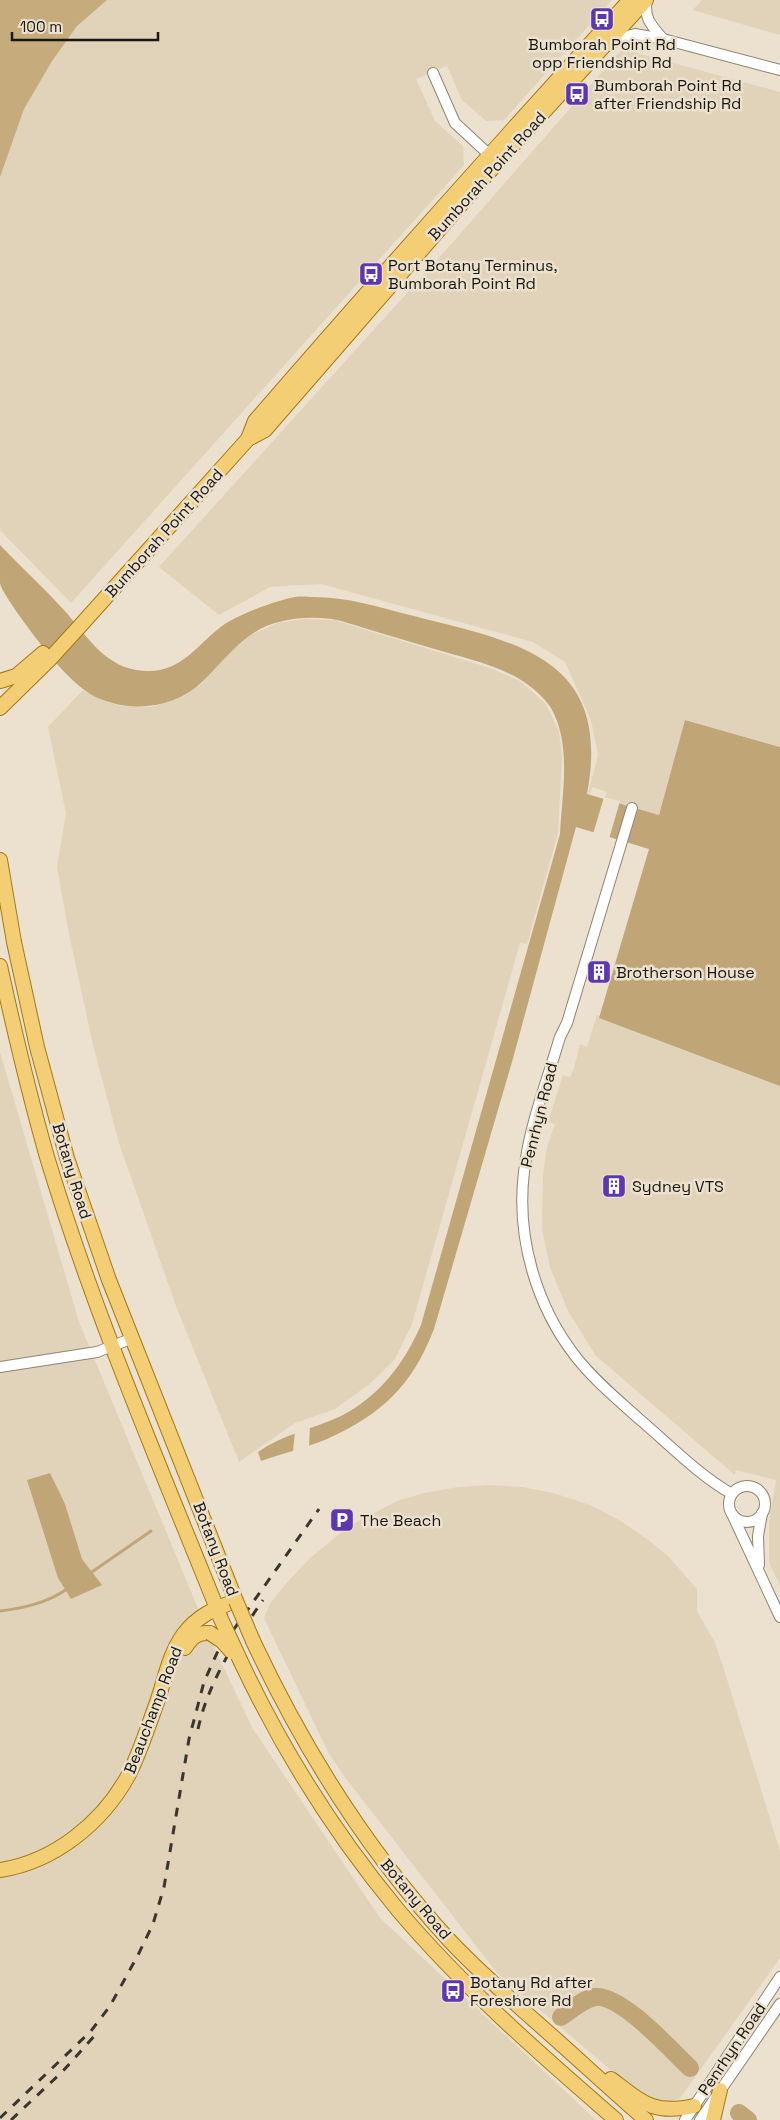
<svg xmlns="http://www.w3.org/2000/svg" width="780" height="2120" font-family="'Space Grotesk',sans-serif">
<rect width="100%" height="100%" fill="#ebe1ce"/>
<g fill="#e1d3ba">
<path d="M84,0H612L504,120L486,121L462,100L447,66L416,79L435,121L463,146L464,165L71,603L0,530V137Z"/>
<path d="M702,0H780V35L693,10Z"/>
<path d="M622,49L780,92V747L686,720L659,815L604,799L607,792L592,787L590,795L588,794L598,755L591,720L565,662L533,642L321,584L270,587L219,615L159,567L454,241Z"/>
<path d="M304,619L334,620L490,668L520,681L546,704L559,731L562,758L558,833L527,944L520,943L412,1324L395,1359L371,1383L335,1409L295,1423L239,1462L176,1306L119,1143L93,1045L68,929L57,867L66,813L48,727L83,690L101,700L121,706L152,707L184,696L202,683L229,653L249,636L277,623Z"/>
<path d="M597,1015L780,1084V1586L769,1562V1522L776,1480L736,1470L735,1475L596,1356L568,1311L550,1267L542,1230L543,1173L547,1147L555,1124L548,1122L563,1075L570,1077L574,1068L580,1044L587,1047Z"/>
<path d="M0,1052L79,1322L217,1654L253,1729L380,1918L596,2120H0Z"/>
<path d="M488,1485L522,1487L553,1493L590,1505L621,1521L647,1539L668,1556L697,1589V1611L714,1641L722,1663L780,1851V1958L688,2087L680,2098L669,2103H659L639,2094L498,1974L344,1776L328,1752L264,1618L270,1604L284,1586L309,1559L349,1526L397,1501L424,1493L458,1487Z"/>
</g>
<path fill="#c6ac7d" d="M0,0H107L77,26L52,61L24,109L0,177Z"/>
<g fill="#c0a677">
<path d="M0,545C21,567 43,587 63,609C85,633 102,664 136,670C179,677 193,648 222,626C236,615 277,600 295,597C301,596 308,597 314,597C348,597 377,607 410,615C515,642 613,656 587,794L659,815L685,720L780,747V1086L599,1018L649,849L576,827L512,1062L434,1329C412,1386 382,1414 327,1439C306,1448 283,1453 261,1461L258,1452C282,1435 312,1429 339,1417C378,1398 404,1364 421,1325L560,834C562,793 572,745 551,708C544,697 532,687 521,680C495,664 461,657 431,648C409,641 386,635 364,628C354,625 343,621 332,619C316,617 299,617 283,621C246,628 227,658 202,682C173,710 125,714 90,694C75,684 63,671 51,657C41,645 2,595 0,583C0,571 0,557 0,545Z"/>
<path d="M50,1473L65,1504L82,1559L102,1585L71,1599L58,1578L27,1480Z"/>
</g>
<g fill="#ebe1ce">
<path d="M604,797L620,801L609,839L593,834Z"/>
<path d="M310,1425L309,1447L293,1452L295,1431Z"/>
</g>
<g fill="none" stroke-linecap="round" stroke-linejoin="round">
<g stroke="#c0a677" stroke-width="3">
<path d="M89,1574L151,1531"/>
<path d="M0,1611C24,1608 47,1603 67,1589"/>
</g>
<g stroke="#c0a677" stroke-width="18">
<path d="M561,2017C571,2010 583,1999 595,1997C621,1994 671,2050 690,2068"/>
<path d="M739,2113L748,2120"/>
</g>
<defs>
<g id="minor">
<path d="M647,0C643,18 652,26 663,39"/>
<path d="M608,46L623,37L635,34L663,39L780,70"/>
<path d="M433,73L455,123L495,160"/>
<path d="M632,808L567,1023L560,1037C547,1081 529,1126 524,1172C516,1237 536,1306 576,1357C594,1380 617,1399 638,1418C669,1444 697,1474 732,1494"/>
<path d="M0,1367L97,1352L133,1338"/>
<circle cx="747" cy="1504" r="18"/>
<path d="M732,1514L780,1617"/>
<path d="M759,1565L758,1536L762,1513"/>
<path d="M685,2120L780,1977"/>
<path d="M700,2120L780,2004"/>
</g>
<g id="major">
<path d="M248,439L265,430L497,163L646,0"/>
<path d="M0,681L16,676L43,653"/>
<path d="M0,708L49,660L80,626L248,439L255,421C378,279 503,139 630,0"/>
<path d="M0,860L14,942L37,1047L67,1158L109,1280L236,1601C215,1608 197,1616 183,1635C169,1655 165,1679 157,1702C148,1727 140,1753 128,1776C102,1823 54,1862 0,1870"/>
<path d="M0,966C14,1030 29,1094 47,1157C94,1313 159,1464 220,1616"/>
<path d="M253,1641C304,1750 368,1852 450,1941C485,1978 523,2010 561,2044C589,2069 617,2095 646,2120"/>
<path d="M185,1648C191,1638 197,1632 210,1633"/>
<path d="M241,1662C283,1751 335,1834 398,1910C463,1987 540,2054 616,2120"/>
<path d="M611,2079C643,2103 653,2115 694,2106"/>
<path d="M713,2120L720,2090"/>
</g>
</defs>
<use href="#minor" stroke="#8e8473" stroke-width="12"/>
<use href="#major" stroke="#a27915" stroke-width="16"/>
<use href="#minor" stroke="#fff" stroke-width="10"/>
<use href="#major" stroke="#f4ce74" stroke-width="14"/>
<g stroke="#3a362d" stroke-width="3" stroke-dasharray="9 9" stroke-linecap="butt">
<path d="M198,1729C208,1683 236,1639 263,1600"/>
<path d="M0,2118L91,2031L110,2006L138,1955L153,1924L164,1887L189,1739L204,1682L217,1653L319,1509"/>
<path d="M11,2120L63,2071L97,2033"/>
</g>
<defs>
<g id="major-bridge">
<path d="M236,1601L253,1641"/>
<path d="M220,1617L241,1662"/>
<path d="M210,1633L222,1641L232,1652"/>
</g>
</defs>
<use href="#major-bridge" stroke="#a27915" stroke-width="16" stroke-linecap="butt"/>
<use href="#major-bridge" stroke="#f4ce74" stroke-width="14"/>
</g>
<defs>
<symbol id="bus-square" viewBox="-11 -11 22 22"><rect x="-9" y="-9" width="18" height="18" rx="4" fill="#5d37af" stroke="#ebe1ce"/><path d="M-5-6H5V4H4V6H2V4H-2V6H-4V4H-5ZM-3.5-4V0h7V-4ZM-3.5 1.2v1.5H-2V1.2ZM2 1.2v1.5H3.5V1.2Z" fill="#fff"/></symbol>
<symbol id="building-square" viewBox="-11 -11 22 22"><rect x="-9" y="-9" width="18" height="18" rx="4" fill="#5d37af" stroke="#ebe1ce"/><path d="M-4-6H4V6H1V3H-1V6H-4ZM-2.5-4.3h1.7v1.8h-1.7ZM.8-4.3h1.7v1.8H.8ZM-2.5-1h1.7V.8h-1.7ZM.8-1h1.7V.8H.8Z" fill="#fff"/></symbol>
<symbol id="parking-square" viewBox="-11 -11 22 22"><rect x="-9" y="-9" width="18" height="18" rx="4" fill="#5d37af" stroke="#ebe1ce"/><path d="M-3.5-5.5H1a3.5 3.5 0 0 1 0 7H-1V5.5H-3.5ZM-1-3.4V-.6H.8a1.4 1.4 0 0 0 0-2.8Z" fill="#fff"/></symbol>
</defs>
<g fill-rule="evenodd">
<use href="#bus-square" x="588" y="5" width="28" height="28"/>
<use href="#bus-square" x="563" y="80" width="28" height="28"/>
<use href="#bus-square" x="357" y="260" width="28" height="28"/>
<use href="#building-square" x="585" y="958" width="28" height="28"/>
<use href="#building-square" x="600" y="1172" width="28" height="28"/>
<use href="#parking-square" x="328" y="1506" width="28" height="28"/>
<use href="#bus-square" x="439" y="1977" width="28" height="28"/>
</g>
<g text-anchor="middle" dominant-baseline="central" stroke-width="5" stroke-linejoin="round" paint-order="stroke">
<g font-size="16" fill="#19160f" stroke="#ebe1ce" text-anchor="start">
<text x="602" y="44" text-anchor="middle">Bumborah Point Rd<tspan x="602" dy="18">opp Friendship Rd</tspan></text>
<text x="594" y="85">Bumborah Point Rd<tspan x="594" dy="18">after Friendship Rd</tspan></text>
<text x="388" y="265">Port Botany Terminus,<tspan x="388" dy="18">Bumborah Point Rd</tspan></text>
<text x="616" y="972">Brotherson House</text>
<text x="632" y="1186">Sydney VTS</text>
<text x="360" y="1520">The Beach</text>
<text x="470" y="1982">Botany Rd after<tspan x="470" dy="18">Foreshore Rd</tspan></text>
</g>
<g font-size="16" fill="#19160f" stroke="#ebe1ce">
<text transform="translate(487 176) rotate(-48)">Bumborah Point Road</text>
<text transform="translate(164 533) rotate(-48)">Bumborah Point Road</text>
<text transform="translate(539 1115) rotate(-76)">Penrhyn Road</text>
<text transform="translate(72 1171) rotate(73)">Botany Road</text>
<text transform="translate(216 1549) rotate(69)">Botany Road</text>
<text transform="translate(153 1710) rotate(-69)">Beauchamp Road</text>
<text transform="translate(416 1899) rotate(50)">Botany Road</text>
<text transform="translate(732 2049) rotate(-56)">Penrhyn Road</text>
</g>
</g>
<path d="M12 32v8h146v-8" fill="none" stroke="#19160f" stroke-width="2.5"/>
<text x="20" y="32" font-size="15" fill="#19160f" stroke="#ebe1ce" stroke-width="4" paint-order="stroke">100 m</text>
</svg>
